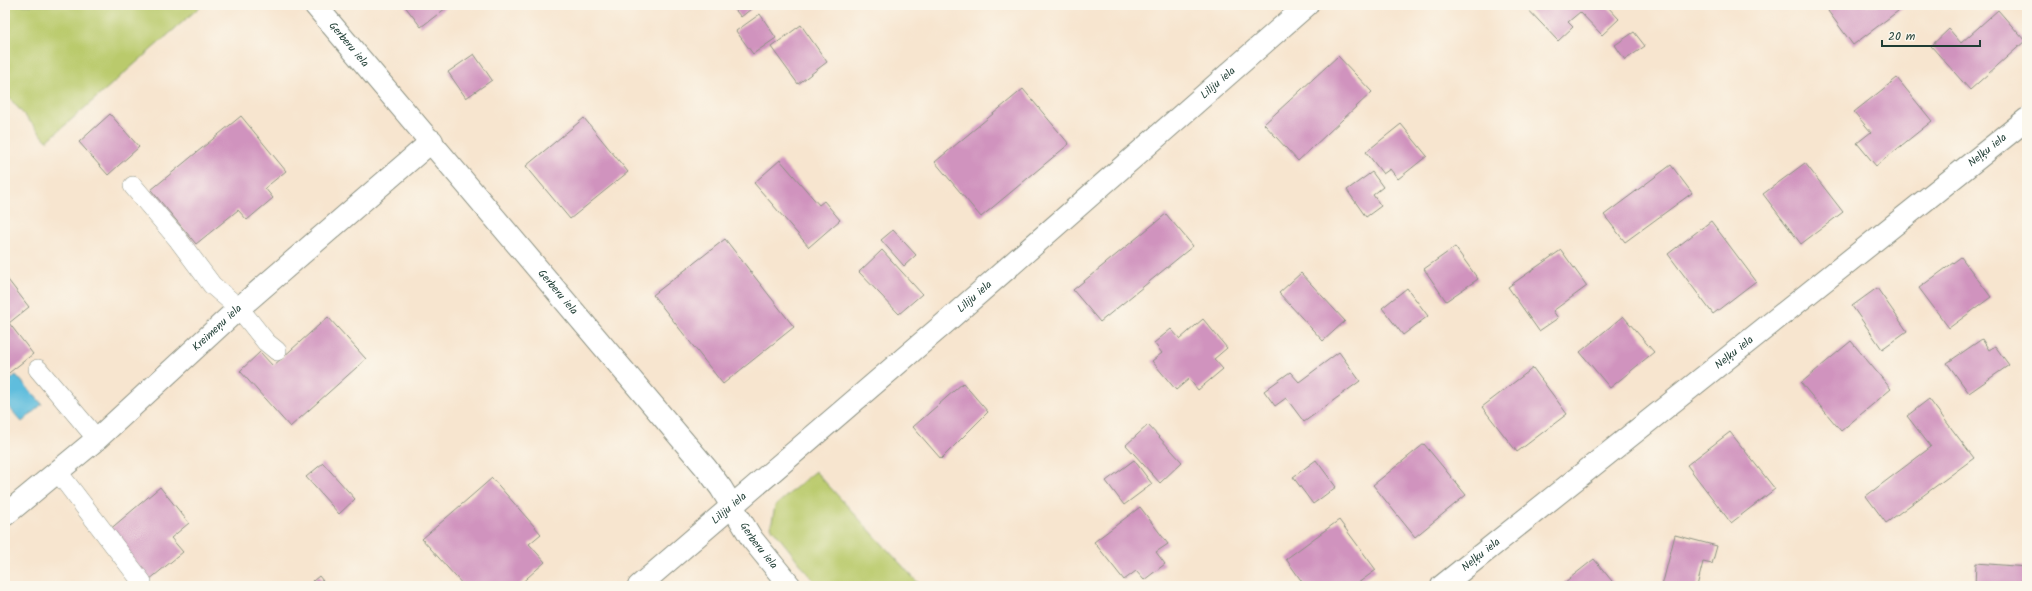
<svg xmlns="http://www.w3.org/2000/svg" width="2032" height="591" font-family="Kalam,sans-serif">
<rect width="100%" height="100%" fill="#fbf7ec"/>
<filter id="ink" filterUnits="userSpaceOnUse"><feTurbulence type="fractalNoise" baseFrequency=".025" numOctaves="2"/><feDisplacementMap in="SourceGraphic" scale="8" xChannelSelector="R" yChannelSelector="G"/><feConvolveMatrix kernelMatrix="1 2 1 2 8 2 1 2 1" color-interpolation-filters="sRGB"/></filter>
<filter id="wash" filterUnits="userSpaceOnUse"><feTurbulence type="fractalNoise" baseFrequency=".012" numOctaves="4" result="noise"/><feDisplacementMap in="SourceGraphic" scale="16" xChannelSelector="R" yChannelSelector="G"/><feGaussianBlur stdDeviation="0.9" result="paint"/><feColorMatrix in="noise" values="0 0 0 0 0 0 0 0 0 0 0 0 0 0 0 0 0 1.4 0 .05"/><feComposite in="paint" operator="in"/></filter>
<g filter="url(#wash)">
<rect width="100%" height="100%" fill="#f7e5cf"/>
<g fill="#baca6c" stroke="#6c8450">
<path d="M5,5H202L47,141L5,93Z"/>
<path d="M815,471L921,586H818L771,527L775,506Z"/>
</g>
<path fill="#5ebddd" stroke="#3e7d88" d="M16,375L42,404L22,422L5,403V384Z"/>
<g id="blocks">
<g fill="#d093be">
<path d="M404,5H450L421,27Z"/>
<path d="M731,5H756L741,17Z"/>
<path d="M1524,5H1606L1619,19L1602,35L1580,12L1568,22L1573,27L1558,41Z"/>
<path d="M1835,5H1906L1853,45L1828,11Z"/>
<path d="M1998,10L2025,41L1970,90L1931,46L1949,29L1961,43Z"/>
<path d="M760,14L776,38L753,54L736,31Z"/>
<path d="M801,25L827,62L798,84L771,47Z"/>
<path d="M1634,32L1645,46L1625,60L1615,45Z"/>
<path d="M474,54L492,80L466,98L448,72Z"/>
<path d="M1338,56L1372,92L1298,161L1264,124Z"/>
<path d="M1897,78L1932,121L1876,166L1857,143L1871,132L1854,112Z"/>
<path d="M1023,89L1069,144L981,217L935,162Z"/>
<path d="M110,114L139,147L108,175L79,142Z"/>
<path d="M241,116L286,171L265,188L273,198L247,220L238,210L196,244L151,190Z"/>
<path d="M584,118L628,172L570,219L526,166Z"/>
<path d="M1401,124L1427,156L1398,179L1390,169L1383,174L1366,152Z"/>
<path d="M780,160L819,205L824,201L840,220L809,247L754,183Z"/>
<path d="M1805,163L1843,212L1801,244L1763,194Z"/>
<path d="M1671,165L1692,193L1625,242L1604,215Z"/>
<path d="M1372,172L1383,187L1373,195L1381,206L1366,217L1347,190Z"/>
<path d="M1166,214L1193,246L1100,322L1073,290Z"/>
<path d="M1711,221L1756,281L1713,314L1668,254Z"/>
<path d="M893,230L916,255L904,266L881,240Z"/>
<path d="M725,239L794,327L723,384L653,295Z"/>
<path d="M1455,247L1478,279L1446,301L1424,269Z"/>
<path d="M882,250L922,294L899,314L859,272Z"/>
<path d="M1561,250L1587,286L1553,311L1558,318L1539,331L1508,287Z"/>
<path d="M1961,257L1991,297L1949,328L1919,288Z"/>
<path d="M1301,273L1345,321L1323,341L1279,293Z"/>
<path d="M5,276L29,307L9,323L33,354L5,376Z"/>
<path d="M1407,288L1428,316L1403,335L1382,308Z"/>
<path d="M1877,288L1907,331L1882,349L1852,306Z"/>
<path d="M1623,316L1654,352L1610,388L1580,352Z"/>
<path d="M328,317L366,359L290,427L240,371L260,352L273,366Z"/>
<path d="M1203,319L1227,348L1214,359L1223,369L1198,390L1189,379L1176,390L1152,361L1162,353L1154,343L1171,329L1180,339Z"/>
<path d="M1982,339L1989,350L1995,346L2009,365L1969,393L1947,363Z"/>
<path d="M1851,341L1891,389L1841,431L1801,383Z"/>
<path d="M1339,352L1360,381L1304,422L1286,398L1275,406L1264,391L1290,372L1299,382Z"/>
<path d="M1533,368L1567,414L1517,452L1482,407Z"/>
<path d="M963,383L988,412L941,459L913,427Z"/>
<path d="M1929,399L1974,458L1886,523L1866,496L1931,447L1907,416Z"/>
<path d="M1148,425L1182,462L1160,483L1126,445Z"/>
<path d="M1730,432L1775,489L1731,523L1687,465Z"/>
<path d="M1424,444L1466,495L1415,537L1373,485Z"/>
<path d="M1134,460L1152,484L1124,505L1106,481Z"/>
<path d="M1316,460L1336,487L1313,504L1293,477Z"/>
<path d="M323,463L355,499L339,514L306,477Z"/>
<path d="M492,478L541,534L529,544L545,562L518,586H464L422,539Z"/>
<path d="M160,487L189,523L171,538L183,552L149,580L108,531Z"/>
<path d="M1140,507L1168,544L1156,552L1165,564L1144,580L1136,571L1124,580L1094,542Z"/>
<path d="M1339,520L1376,570L1354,586H1305L1286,559Z"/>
<path d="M1675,535L1717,546L1712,564L1703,562L1697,586H1662Z"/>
<path d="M1594,559L1616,586H1560Z"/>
<path d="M1976,563L2027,567V586H1975Z"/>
<path d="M319,576L327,586H307Z"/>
</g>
</g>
</g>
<g filter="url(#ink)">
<use href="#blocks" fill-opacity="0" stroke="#8b9182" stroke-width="1"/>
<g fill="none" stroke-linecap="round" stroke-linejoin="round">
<defs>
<g id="service">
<path d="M133,186L177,238L212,285L239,308L266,342L277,351"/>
<path d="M38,369L97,439"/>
<path d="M58,472L142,582"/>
</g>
<g id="minor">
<path id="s1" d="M315,5L706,468L721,488L752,539L790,586"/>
<path id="s2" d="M5,515L97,439L239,308L432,141"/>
<path id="s3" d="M639,586L945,323L1307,5"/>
<path id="s4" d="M1442,586L2027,119"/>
</g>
</defs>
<use href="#service" stroke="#8b9182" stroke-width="20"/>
<use href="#minor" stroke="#8b9182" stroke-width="24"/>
<use href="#service" stroke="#fff" stroke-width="19"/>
<use href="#minor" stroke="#fff" stroke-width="22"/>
</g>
</g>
<g text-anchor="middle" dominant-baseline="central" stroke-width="3" stroke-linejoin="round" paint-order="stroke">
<g font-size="11" fill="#1f3d34" stroke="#fbf7ec">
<text stroke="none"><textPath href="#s1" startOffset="52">Gerberu iela</textPath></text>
<text stroke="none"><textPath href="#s3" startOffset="767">Liliju iela</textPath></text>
<text stroke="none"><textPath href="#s4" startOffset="698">Neļķu iela</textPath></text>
<text stroke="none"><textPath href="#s1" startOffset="376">Gerberu iela</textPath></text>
<text stroke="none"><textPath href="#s3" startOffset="443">Liliju iela</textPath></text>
<text stroke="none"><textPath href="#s2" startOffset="283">Kreimeņu iela</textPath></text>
<text stroke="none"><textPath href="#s4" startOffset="374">Neļķu iela</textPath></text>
<text stroke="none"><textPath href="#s3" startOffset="119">Liliju iela</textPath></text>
<text stroke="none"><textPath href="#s1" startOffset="700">Gerberu iela</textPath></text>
<text stroke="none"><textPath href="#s4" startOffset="50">Neļķu iela</textPath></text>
</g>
</g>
<rect width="2032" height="591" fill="none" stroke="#fbf7ec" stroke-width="20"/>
<path d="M1882 40v6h98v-6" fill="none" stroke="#1f3d34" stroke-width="2"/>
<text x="1888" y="40" font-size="12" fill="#1f3d34" stroke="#fbf7ec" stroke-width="3" paint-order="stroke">20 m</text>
</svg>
